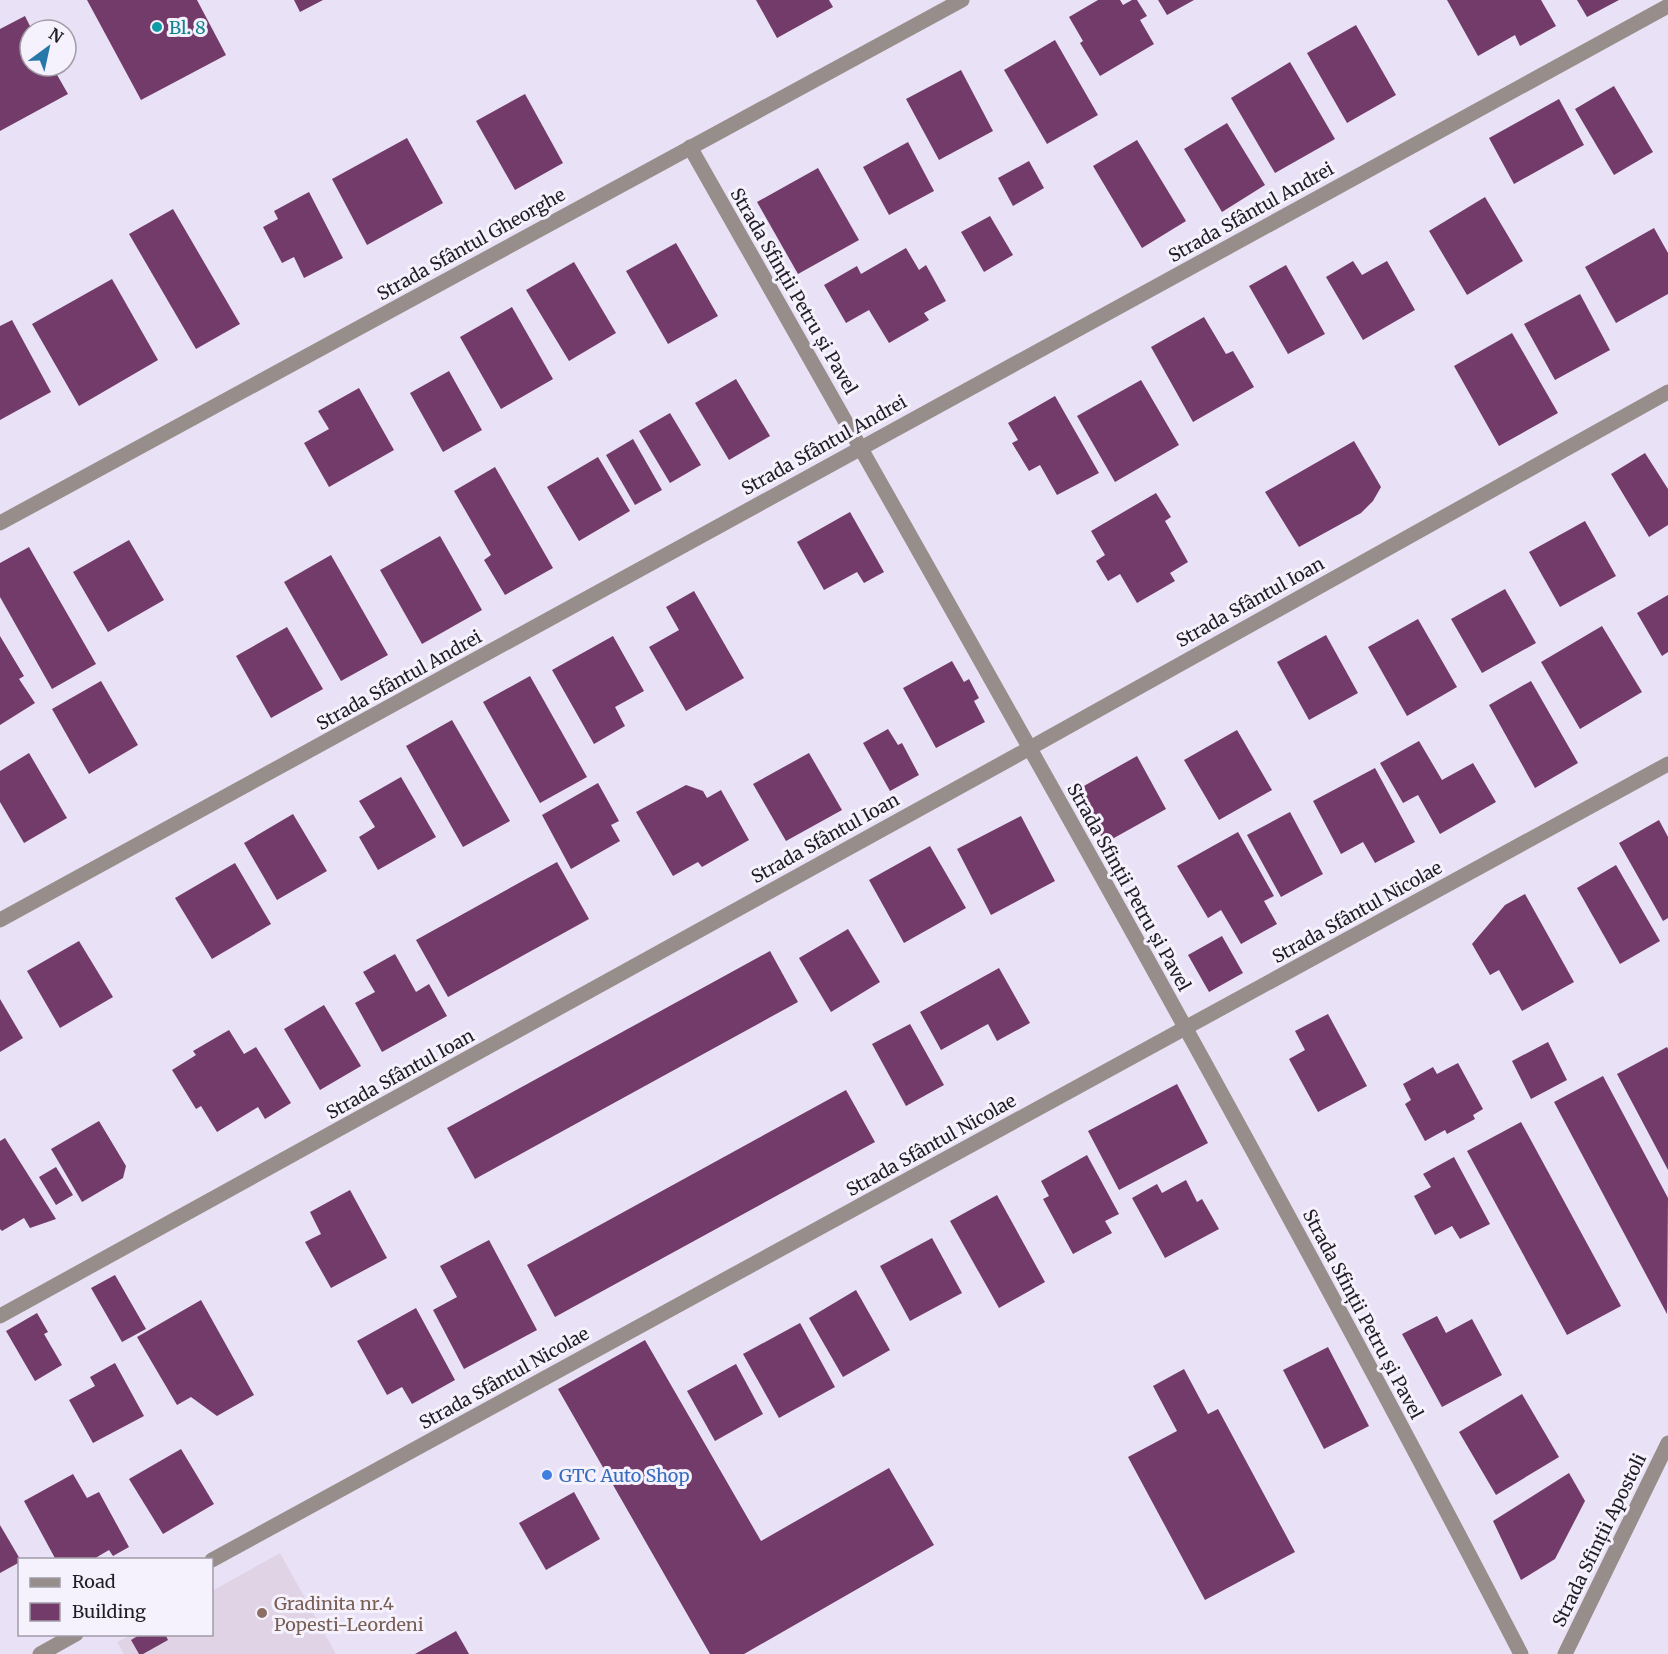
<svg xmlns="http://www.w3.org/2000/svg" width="1668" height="1654" font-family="Merriweather,serif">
<rect width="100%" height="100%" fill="#e9e2f6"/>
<path fill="#e0d3e6" d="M280,1553L336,1654H124L117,1642L131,1635L212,1634V1591Z"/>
<g fill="#733b69">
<path d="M87,0H197L226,55L141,100Z"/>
<path d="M294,0H323L300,12Z"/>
<path d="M756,0H829L833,7L777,38Z"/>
<path d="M1098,0H1120L1123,5L1132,0H1137L1147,16L1140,20L1154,44L1100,76L1080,43L1083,41L1069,17Z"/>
<path d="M1158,0H1194L1167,15Z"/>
<path d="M1447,0H1541L1556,26L1520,46L1515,35L1478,56Z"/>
<path d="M1577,0H1619L1587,17Z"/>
<path d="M25,16L32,30H30V66H52L68,94L0,131V29Z"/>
<path d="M1356,25L1396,95L1347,123L1307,53Z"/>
<path d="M1055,40L1098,115L1047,144L1004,70Z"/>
<path d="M1290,62L1335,139L1275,173L1231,98Z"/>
<path d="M961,70L993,131L939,160L906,99Z"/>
<path d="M1614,86L1653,152L1614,175L1575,109Z"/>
<path d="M525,94L563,163L515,190L476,121Z"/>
<path d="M1559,99L1584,145L1514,184L1489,138Z"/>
<path d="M1227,123L1265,185L1222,212L1184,149Z"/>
<path d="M407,138L443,203L367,245L332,179Z"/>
<path d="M1137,140L1186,221L1142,248L1093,166Z"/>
<path d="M908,142L934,191L889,215L863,167Z"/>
<path d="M1029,161L1044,188L1013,206L998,178Z"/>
<path d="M818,168L859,240L798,274L757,202Z"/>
<path d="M309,192L343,258L304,278L294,257L282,263L263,227L278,219L274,211Z"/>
<path d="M1485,197L1523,261L1467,295L1429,231Z"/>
<path d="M173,209L240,324L196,349L129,234Z"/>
<path d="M990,216L1013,255L984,272L961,232Z"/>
<path d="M1654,228L1668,253V294L1616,323L1585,267Z"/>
<path d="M676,243L718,316L668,344L626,271Z"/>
<path d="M906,248L919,270L926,265L946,301L924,313L929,320L889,343L869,310L846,323L824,285L857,266L861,274Z"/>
<path d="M1353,261L1362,275L1387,261L1415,310L1363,340L1326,277Z"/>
<path d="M574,262L616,333L569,361L526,290Z"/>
<path d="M1286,265L1325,334L1288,354L1249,286Z"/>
<path d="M112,279L158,360L79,406L32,324Z"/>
<path d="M1580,294L1610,350L1555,380L1524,324Z"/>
<path d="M512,307L553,379L501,409L460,337Z"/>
<path d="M1204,317L1226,354L1233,351L1254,387L1193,422L1151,347Z"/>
<path d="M12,320L51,392L0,420V326Z"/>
<path d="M1512,333L1558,413L1499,446L1454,366Z"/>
<path d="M449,371L482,430L443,452L410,393Z"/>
<path d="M736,379L770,436L729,460L695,403Z"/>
<path d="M1141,380L1179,445L1115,482L1077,416Z"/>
<path d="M359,388L394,450L329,487L304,443L329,429L318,411Z"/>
<path d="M1055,396L1099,473L1057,495L1040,465L1029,471L1012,443L1018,440L1008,423Z"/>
<path d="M670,413L701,465L670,483L639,431Z"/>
<path d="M633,439L662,490L635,505L606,455Z"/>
<path d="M1354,441L1381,487L1373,501L1361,513L1299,547L1265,492Z"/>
<path d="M1645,453L1668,489V525L1649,537L1611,474Z"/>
<path d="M598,457L630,511L579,541L547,487Z"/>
<path d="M495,467L553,568L505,595L484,560L491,555L454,491Z"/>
<path d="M1156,493L1171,517L1165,521L1188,562L1170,573L1175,581L1137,603L1120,574L1108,581L1096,561L1105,555L1091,531Z"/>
<path d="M850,512L884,572L864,583L857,572L824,590L797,542Z"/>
<path d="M1585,521L1616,576L1560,607L1529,552Z"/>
<path d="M440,536L482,610L422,644L380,570Z"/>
<path d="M129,540L164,600L108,632L73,572Z"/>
<path d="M29,547L96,664L52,689L0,597V563Z"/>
<path d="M331,555L388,655L341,681L284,582Z"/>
<path d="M1505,589L1536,643L1482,673L1451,619Z"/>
<path d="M694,591L744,678L686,711L649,647L679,630L666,607Z"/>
<path d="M1668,595V652L1662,656L1637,613Z"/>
<path d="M1418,619L1457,687L1407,716L1368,647Z"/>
<path d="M1602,626L1642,692L1580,729L1541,662Z"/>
<path d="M287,627L323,689L271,718L236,656Z"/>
<path d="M1326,635L1358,693L1309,720L1277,662Z"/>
<path d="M0,636L24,676L19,679L35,703L0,725Z"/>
<path d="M613,636L644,691L615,707L625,726L594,744L552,670Z"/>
<path d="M952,661L964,682L969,679L979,698L974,701L985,722L936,748L903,688Z"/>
<path d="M530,676L587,777L540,803L483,702Z"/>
<path d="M101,681L138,745L89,774L52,709Z"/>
<path d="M1531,681L1578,763L1535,788L1489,705Z"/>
<path d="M452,720L510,821L463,847L406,746Z"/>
<path d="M888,729L898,745L902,743L919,775L890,791L863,743Z"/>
<path d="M1237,730L1272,790L1219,820L1184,760Z"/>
<path d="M1419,741L1442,780L1473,763L1496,802L1440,834L1418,795L1403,803L1380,763Z"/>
<path d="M29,753L67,818L24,843L0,802V771Z"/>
<path d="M809,753L842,810L786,841L753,784Z"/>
<path d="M1137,756L1166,809L1105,843L1075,791Z"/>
<path d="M1375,768L1415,842L1375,863L1363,842L1341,854L1313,801Z"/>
<path d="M401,777L436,837L378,870L359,837L375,827L359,801Z"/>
<path d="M598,783L619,821L611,825L620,841L571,869L542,815Z"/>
<path d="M686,785L703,791L707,798L721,790L749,840L702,867L698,862L673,876L636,812Z"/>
<path d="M1290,812L1323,874L1281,897L1247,835Z"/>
<path d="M293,814L327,871L277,900L244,843Z"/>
<path d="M1021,816L1055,881L991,915L957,849Z"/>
<path d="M1659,820L1668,837V918L1663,921L1619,843Z"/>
<path d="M1238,832L1274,896L1264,901L1277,924L1241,944L1221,910L1208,918L1177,866Z"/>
<path d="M930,846L966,908L904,943L869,880Z"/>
<path d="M557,862L589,919L448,997L416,940Z"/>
<path d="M235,863L271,924L212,959L175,898Z"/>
<path d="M1616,865L1660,941L1620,964L1577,888Z"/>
<path d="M1525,894L1574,982L1522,1011L1499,970L1490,975L1472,944L1505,905Z"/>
<path d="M848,929L880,982L831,1012L799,958Z"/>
<path d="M1222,936L1243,973L1209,992L1188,955Z"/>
<path d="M79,941L113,997L60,1028L27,971Z"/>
<path d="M770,951L798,1002L475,1179L447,1128Z"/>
<path d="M395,954L416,992L429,984L447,1016L382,1052L355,1003L375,992L363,972Z"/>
<path d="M999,968L1030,1023L997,1041L988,1024L941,1050L920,1012Z"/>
<path d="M0,999L23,1038L0,1052Z"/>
<path d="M324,1005L361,1066L320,1090L284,1029Z"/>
<path d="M1328,1014L1367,1086L1318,1112L1289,1059L1305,1050L1295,1031Z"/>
<path d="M910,1024L944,1085L906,1106L872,1044Z"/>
<path d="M229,1030L244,1054L256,1047L291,1103L265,1119L258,1107L217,1132L201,1106L196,1109L172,1070L196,1055L193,1051Z"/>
<path d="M1548,1042L1567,1080L1531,1099L1512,1061Z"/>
<path d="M1667,1047L1668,1049V1170L1617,1074Z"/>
<path d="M1458,1063L1483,1109L1473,1115L1475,1119L1447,1134L1445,1130L1425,1141L1405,1104L1411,1100L1403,1084L1433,1067L1437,1074Z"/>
<path d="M1603,1076L1668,1198L1667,1314L1554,1102Z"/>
<path d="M1177,1084L1208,1143L1119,1190L1088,1131Z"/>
<path d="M846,1090L875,1142L555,1317L527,1265Z"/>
<path d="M99,1121L126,1166L123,1178L82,1202L51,1149Z"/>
<path d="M1521,1122L1621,1306L1567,1335L1467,1151Z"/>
<path d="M5,1138L56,1219L30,1228L24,1218L2,1231L0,1229V1141Z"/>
<path d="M1087,1155L1119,1214L1105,1221L1112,1233L1073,1254L1043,1199L1049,1196L1041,1181Z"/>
<path d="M1454,1157L1490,1224L1460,1239L1452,1226L1435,1235L1414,1196L1431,1187L1423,1174Z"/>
<path d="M56,1167L73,1195L56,1205L39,1177Z"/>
<path d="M1186,1180L1197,1202L1202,1199L1219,1229L1165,1258L1132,1198L1157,1184L1162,1193Z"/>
<path d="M350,1190L387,1258L331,1288L305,1242L321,1234L310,1212Z"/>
<path d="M997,1195L1045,1282L999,1308L950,1221Z"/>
<path d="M932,1238L962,1293L910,1321L880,1266Z"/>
<path d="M489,1240L537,1330L464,1369L433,1310L457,1297L440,1266Z"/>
<path d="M115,1275L146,1329L122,1342L91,1288Z"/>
<path d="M856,1290L890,1350L843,1377L809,1318Z"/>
<path d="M201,1300L254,1395L217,1416L191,1397L177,1405L137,1337Z"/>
<path d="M416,1308L455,1380L412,1404L402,1387L387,1395L357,1341Z"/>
<path d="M37,1313L48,1332L44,1334L62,1365L35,1381L6,1331Z"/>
<path d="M1437,1316L1446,1333L1472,1319L1502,1375L1442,1407L1402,1334Z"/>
<path d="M800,1323L835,1387L779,1418L743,1354Z"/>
<path d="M645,1340L761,1541L889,1468L934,1545L744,1654H710L558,1389Z"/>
<path d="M1328,1347L1369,1426L1324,1449L1283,1370Z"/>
<path d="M115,1363L144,1416L93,1443L69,1400L95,1386L90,1377Z"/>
<path d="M736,1364L763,1414L715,1441L687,1391Z"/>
<path d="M1184,1369L1208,1414L1218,1409L1295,1552L1205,1600L1128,1457L1177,1431L1153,1386Z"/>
<path d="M1522,1394L1559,1457L1496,1495L1459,1432Z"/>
<path d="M181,1449L214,1504L163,1534L129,1479Z"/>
<path d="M1569,1473L1585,1501L1555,1559L1521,1580L1493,1521Z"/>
<path d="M73,1474L87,1498L99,1492L129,1547L113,1556L109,1550L92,1560H56L24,1501Z"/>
<path d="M574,1492L600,1539L546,1570L519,1523Z"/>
<path d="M0,1525L20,1559V1562L0,1573Z"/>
<path d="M456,1631L469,1654H415Z"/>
<path d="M141,1634H165L168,1640L143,1654H139L131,1640Z"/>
</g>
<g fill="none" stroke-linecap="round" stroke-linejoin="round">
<g stroke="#978d8a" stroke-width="15">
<path d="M690,147C973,646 1257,1144 1521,1654"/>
<path d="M0,523L962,0"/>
<path d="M0,920L1668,6"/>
<path d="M0,1316L1030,748L1668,392"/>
<path d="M212,1560L1668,764"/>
<path d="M40,1654L76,1634"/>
<path d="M1565,1654L1668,1443"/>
</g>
</g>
<circle fill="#0f9aa8" stroke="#f5f1fd" stroke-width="2" cx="157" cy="27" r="6"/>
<circle fill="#3f7fe0" stroke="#f5f1fd" stroke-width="2" cx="547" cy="1475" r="6"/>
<circle fill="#8d6e63" stroke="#f5f1fd" stroke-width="2" cx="262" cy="1613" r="6"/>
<g text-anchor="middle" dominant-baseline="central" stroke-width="6" stroke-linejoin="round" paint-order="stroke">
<g font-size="18" fill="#0d838f" stroke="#f5f1fd" text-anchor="start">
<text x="169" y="27">Bl. 8</text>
</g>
<g font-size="18" fill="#201d25" stroke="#f5f1fd">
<text transform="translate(1251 212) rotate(-29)">Strada Sfântul Andrei</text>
<text transform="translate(471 244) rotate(-29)">Strada Sfântul Gheorghe</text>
<text transform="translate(794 291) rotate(60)">Strada Sfinții Petru și Pavel</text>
<text transform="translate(824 445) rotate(-29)">Strada Sfântul Andrei</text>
<text transform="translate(1250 602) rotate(-29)">Strada Sfântul Ioan</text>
<text transform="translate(399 680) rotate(-29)">Strada Sfântul Andrei</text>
<text transform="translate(825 838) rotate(-29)">Strada Sfântul Ioan</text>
<text transform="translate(1129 887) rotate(61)">Strada Sfinții Petru și Pavel</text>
<text transform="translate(1357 912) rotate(-29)">Strada Sfântul Nicolae</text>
<text transform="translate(400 1074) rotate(-29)">Strada Sfântul Ioan</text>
<text transform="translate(931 1145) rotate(-29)">Strada Sfântul Nicolae</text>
<text transform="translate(1363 1314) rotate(62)">Strada Sfinții Petru și Pavel</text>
<text transform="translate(504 1378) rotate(-29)">Strada Sfântul Nicolae</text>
<text transform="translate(1599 1540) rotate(-64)">Strada Sfinții Apostoli</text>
</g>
<g font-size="18" fill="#366cbe" stroke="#f5f1fd" text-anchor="start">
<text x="559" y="1475">GTC Auto Shop</text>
</g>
<g font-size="18" fill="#785e54" stroke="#f5f1fd" text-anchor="start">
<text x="274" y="1603">Gradinita nr.4<tspan x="274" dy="21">Popesti-Leordeni</tspan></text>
</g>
</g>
<rect x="18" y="1558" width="195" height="78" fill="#f5f1fd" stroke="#a09ca7" stroke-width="1.5"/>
<rect x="30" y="1578" width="30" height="9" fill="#978d8a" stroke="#a09ca7" stroke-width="1.5"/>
<text x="72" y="1588" font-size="18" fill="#201d25">Road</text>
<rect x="30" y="1603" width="30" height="18" fill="#733b69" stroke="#a09ca7" stroke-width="1.5"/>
<text x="72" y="1618" font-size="18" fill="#201d25">Building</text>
<g transform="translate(48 48) rotate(33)"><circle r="28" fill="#f5f1fd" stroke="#a09ca7" stroke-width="1.5"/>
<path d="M0-4.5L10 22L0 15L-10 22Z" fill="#2778a9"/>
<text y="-9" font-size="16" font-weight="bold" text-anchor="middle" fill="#201d25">N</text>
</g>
</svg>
